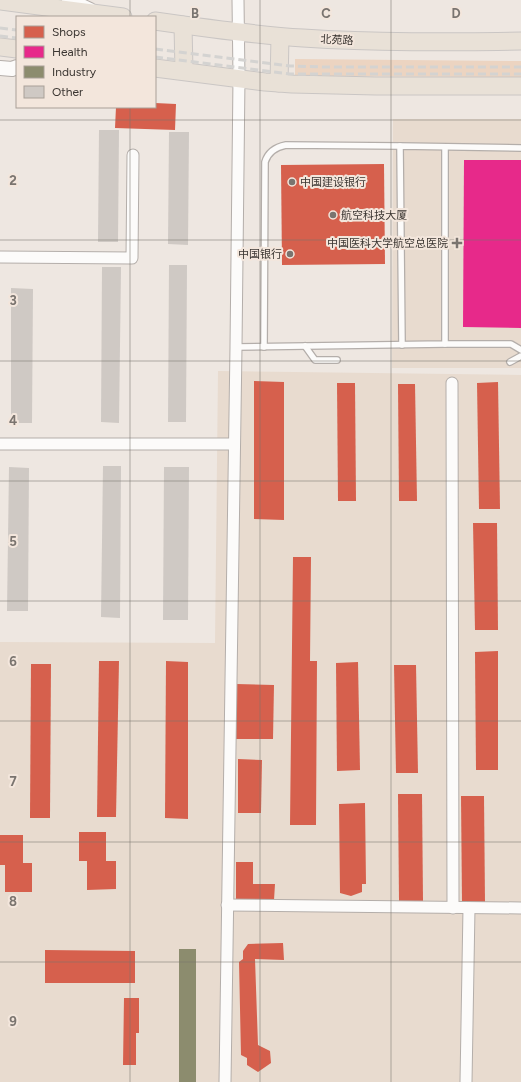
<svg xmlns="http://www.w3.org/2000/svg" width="521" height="1082" font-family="Figtree,'Noto Sans SC',sans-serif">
<rect width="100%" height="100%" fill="#eee7e1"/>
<g fill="#e8dbcf">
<path d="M393,119H521V368H392Z"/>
<path d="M218,371L521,375V1082H0V642L215,643Z"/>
</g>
<path fill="#ecd4c1" d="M295,59L521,61V77L295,76Z"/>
<g fill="#d6604d">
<path d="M155,103L176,104L175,130L115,128L116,107H155Z"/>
<path d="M384,164L385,264L282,265L281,165Z"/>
<path d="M254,381L284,382V520L254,519Z"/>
<path d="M498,382L500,509H479L477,383Z"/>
<path d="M337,383H355L356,501H338Z"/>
<path d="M398,384H415L417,501H399Z"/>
<path d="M473,523H497L498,630H475Z"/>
<path d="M293,557H311L310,661H317L316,825H290Z"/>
<path d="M498,651V770H476L475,652Z"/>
<path d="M99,661H119L116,817H97Z"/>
<path d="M166,661L188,662V819L165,818Z"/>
<path d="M358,662L360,770L337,771L336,663Z"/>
<path d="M31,664H51L50,818H30Z"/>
<path d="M394,665H416L418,773H396Z"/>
<path d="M236,684L274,685L273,739H236Z"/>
<path d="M238,759L262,760L261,813H238Z"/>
<path d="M398,794H422L423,901H399Z"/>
<path d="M461,796H484L485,903H462Z"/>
<path d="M365,803L366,884H362V892L351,896L340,893L339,804Z"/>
<path d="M79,832H106V861H116V889L87,890V861H79Z"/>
<path d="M0,835H23V863H32V892H5V865H0Z"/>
<path d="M236,862H253V884H275L274,900H236Z"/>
<path d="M283,943L284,960L255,959L258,1045L270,1051L271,1063L258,1072L247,1065V1058L241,1055L239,962L243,959V951L248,944Z"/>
<path d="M45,950L135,951V983H45Z"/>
<path d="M124,998H139V1033H136V1065H123Z"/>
</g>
<path fill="#e7298a" d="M464,160H521V328L463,327Z"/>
<rect fill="#8c8c6e" x="179" y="949" width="17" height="133"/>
<g fill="#cfc9c4">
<path d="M99,130H119L118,242H98Z"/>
<path d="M169,132H189L188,245L168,244Z"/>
<path d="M169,265H187L186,422H168Z"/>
<path d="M102,267H121L119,423L101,422Z"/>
<path d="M11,288L33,289L32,423H11Z"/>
<path d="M103,466H121L120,618L101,617Z"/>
<path d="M9,467L29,468L28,611H7Z"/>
<path d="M164,467H189L188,620H163Z"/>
</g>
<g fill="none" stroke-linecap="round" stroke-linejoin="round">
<defs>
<g id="service">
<path d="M445,344H511L521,350"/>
<path d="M402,345L400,146L521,148"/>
<path d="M305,346L315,360H337"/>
<path d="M236,347L445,344V147"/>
<path d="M264,347L265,162C268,152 276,147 286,145L400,146"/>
<path d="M510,362L521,356"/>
</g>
<g id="minor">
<path d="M0,257L132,258L133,155"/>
<path d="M452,383L453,908"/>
<path d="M0,444H234"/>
<path d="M227,905L521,908"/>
<path d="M225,1082L236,347L239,78L238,0"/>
<path d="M466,1082L469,908"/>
</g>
<g id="tertiary">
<path d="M69,0L90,10"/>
<path d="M0,68L12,69L17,67"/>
</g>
<g id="primary">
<path d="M0,1L123,17"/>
<path d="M155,21C204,28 253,35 303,38C375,43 448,42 521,41"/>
<path d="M183,25L184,71"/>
<path d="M0,47L17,49"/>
<path d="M155,68L265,82L292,84L376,86H521"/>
<path d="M279,83L280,37"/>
</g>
</defs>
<use href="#service" stroke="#b4aeaa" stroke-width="8"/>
<use href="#minor" stroke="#b4aeaa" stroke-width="13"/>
<use href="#tertiary" stroke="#b4aeaa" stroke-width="16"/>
<use href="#primary" stroke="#cac6c4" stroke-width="19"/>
<use href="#service" stroke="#fcfbfa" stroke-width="5.5"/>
<use href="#minor" stroke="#fcfbfa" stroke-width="11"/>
<use href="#tertiary" stroke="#fcfbfa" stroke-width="14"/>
<use href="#primary" stroke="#e9e1d7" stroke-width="17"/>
<g stroke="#d4d3d1" stroke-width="3" stroke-dasharray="8 4" stroke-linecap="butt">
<path d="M0,28L17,30"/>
<path d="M0,36L17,38"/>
<path d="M155,49L290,66L323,67H521"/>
<path d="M155,57L290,74H521"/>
</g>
</g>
<path fill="none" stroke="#7a746f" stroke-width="1" stroke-opacity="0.55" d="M130,0V17M260,0V1082M391,0V1082M130,107V1082M0,120H521M0,240H521M0,361H521M0,481H521M0,601H521M0,721H521M0,842H521M0,962H521"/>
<g fill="#7a746f" stroke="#f3e6dc" stroke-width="1.5">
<circle cx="292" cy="182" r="4"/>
<circle cx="333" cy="215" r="4"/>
<path d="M455 237h4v4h4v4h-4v4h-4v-4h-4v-4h4z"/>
<circle cx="290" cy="254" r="4"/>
</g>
<g text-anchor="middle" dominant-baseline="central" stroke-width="4" stroke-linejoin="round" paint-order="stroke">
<g font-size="11" fill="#3b3632" stroke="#f3e6dc">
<text transform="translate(337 40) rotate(3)">北苑路</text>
</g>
<g font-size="11" fill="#3b3632" stroke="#f3e6dc" text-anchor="start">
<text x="300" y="182">中国建设银行</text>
<text x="341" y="215">航空科技大厦</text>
<text x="448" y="243" text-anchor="end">中国医科大学航空总医院</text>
<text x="282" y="254" text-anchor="end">中国银行</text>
</g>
</g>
<g font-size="13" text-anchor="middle" font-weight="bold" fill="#7a746f" stroke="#f3e6dc" stroke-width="4" stroke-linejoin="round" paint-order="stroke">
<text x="195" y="18">B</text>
<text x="326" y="18">C</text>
<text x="456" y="18">D</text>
<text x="13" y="185">2</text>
<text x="13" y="305">3</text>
<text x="13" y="425">4</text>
<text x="13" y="546">5</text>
<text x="13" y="666">6</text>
<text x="13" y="786">7</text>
<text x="13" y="906">8</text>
<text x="13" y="1026">9</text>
</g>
<rect x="16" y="16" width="140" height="92" fill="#f3e6dc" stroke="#a9a098"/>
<rect x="24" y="26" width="20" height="12" fill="#d6604d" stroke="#a9a098"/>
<text x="52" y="36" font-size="12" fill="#3b3632">Shops</text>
<rect x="24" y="46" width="20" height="12" fill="#e7298a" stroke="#a9a098"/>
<text x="52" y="56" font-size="12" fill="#3b3632">Health</text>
<rect x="24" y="66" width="20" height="12" fill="#8c8c6e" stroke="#a9a098"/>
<text x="52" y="76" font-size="12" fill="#3b3632">Industry</text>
<rect x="24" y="86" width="20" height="12" fill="#cfc9c4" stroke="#a9a098"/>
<text x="52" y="96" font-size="12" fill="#3b3632">Other</text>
</svg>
